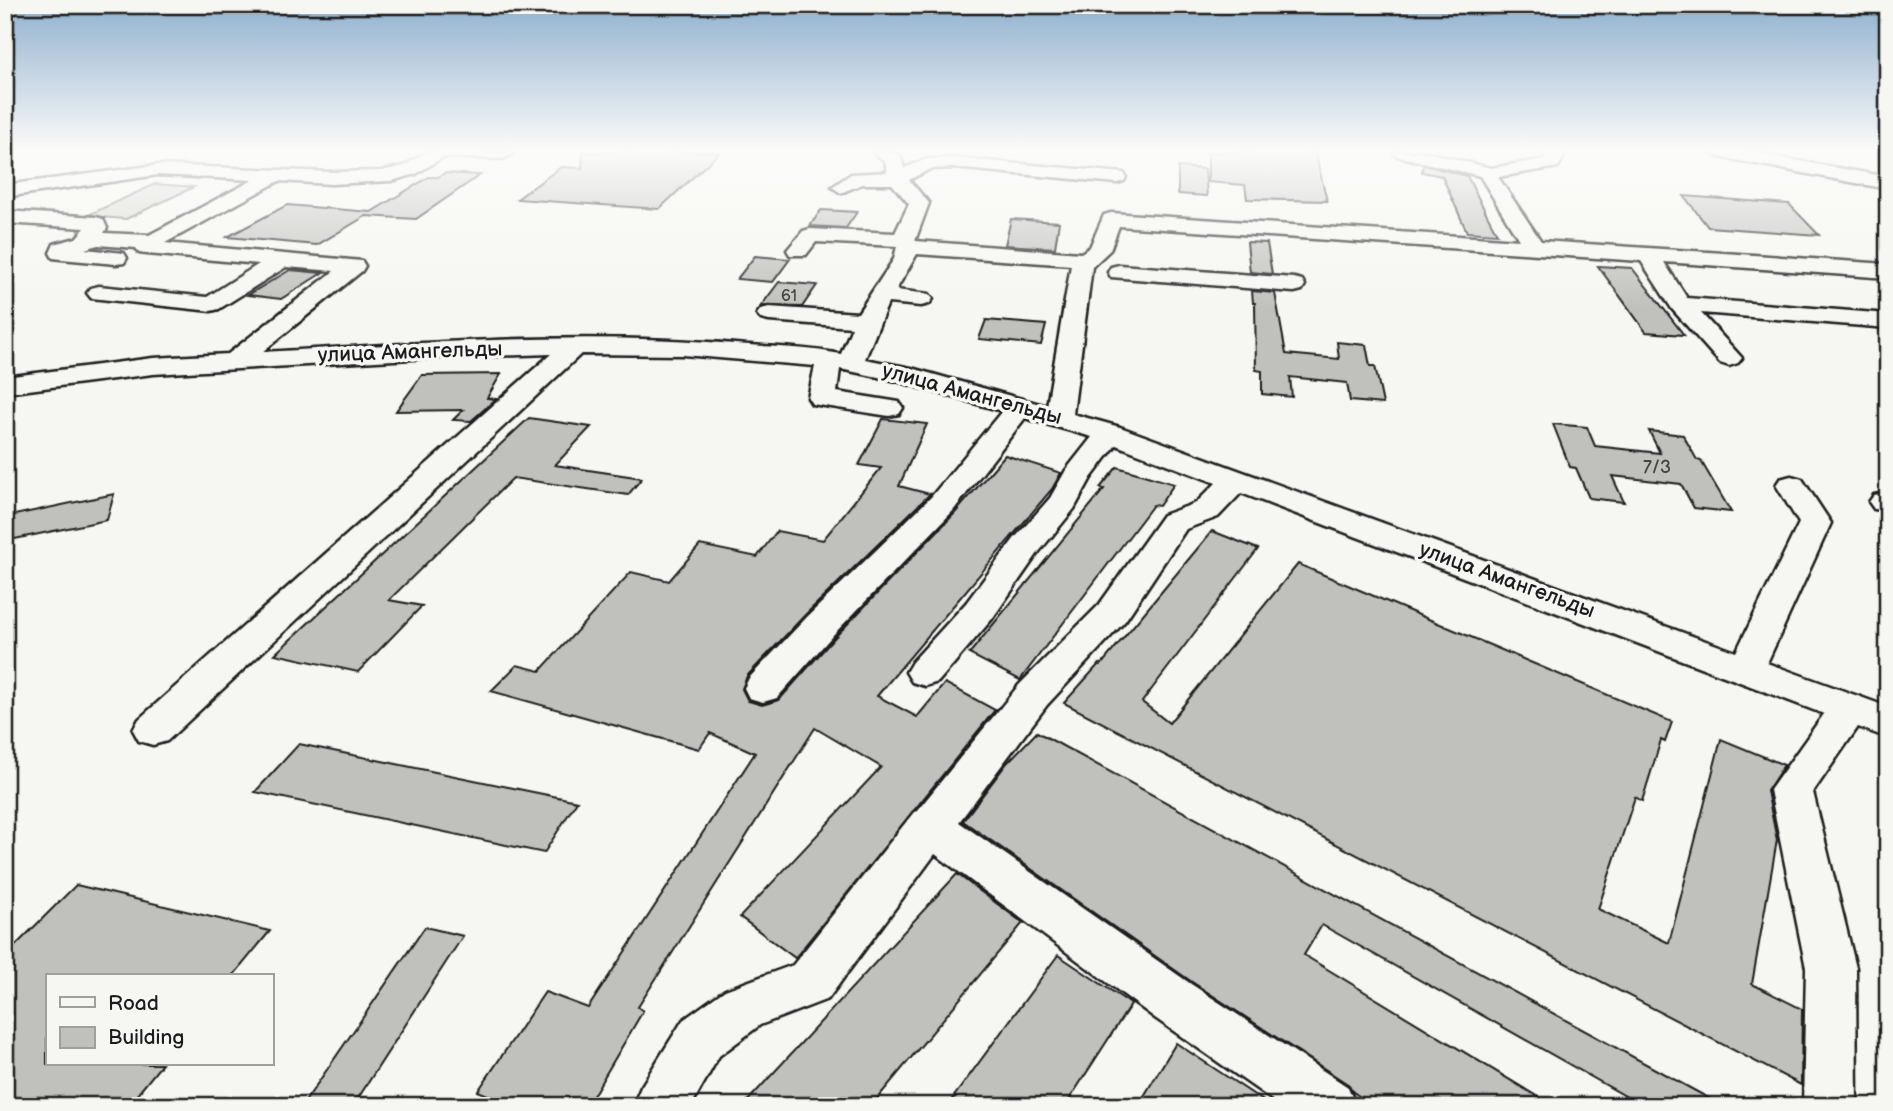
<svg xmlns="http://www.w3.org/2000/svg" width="1893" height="1111" font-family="'Balsamiq Sans',sans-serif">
<rect width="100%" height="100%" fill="#f6f6f2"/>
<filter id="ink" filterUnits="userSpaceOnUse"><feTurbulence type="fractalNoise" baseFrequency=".0143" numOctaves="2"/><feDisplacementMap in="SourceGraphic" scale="14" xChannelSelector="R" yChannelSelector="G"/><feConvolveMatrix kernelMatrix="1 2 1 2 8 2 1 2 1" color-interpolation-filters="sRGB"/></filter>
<g filter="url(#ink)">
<path fill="#d6d6d2" stroke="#797977" stroke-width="2" d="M155,184L194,187L126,219L86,216Z"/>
<g fill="#c0c0bd" stroke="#1c1c1c" stroke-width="2">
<path d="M583,152H720L659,209L517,199L561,167L582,168Z"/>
<path d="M1208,152H1315L1327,201L1247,199L1245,185L1208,182Z"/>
<path d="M1423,165L1467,176L1497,234L1467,232L1442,176L1422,172Z"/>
<path d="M1178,167L1205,169L1207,196L1178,194Z"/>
<path d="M445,173L480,175L416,219L366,216L317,245L227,237L287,205L371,212L429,177H438Z"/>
<path d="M1684,196L1789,204L1819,235L1708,227Z"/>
<path d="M821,210L857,212L846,228L810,226Z"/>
<path d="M1011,219L1059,222L1055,248L1005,245Z"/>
<path d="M1247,242L1267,243L1272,274L1250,272Z"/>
<path d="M755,256L790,259L773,282L737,279Z"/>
<path d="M1598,266L1632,268L1684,335L1646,332Z"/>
<path d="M290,270L322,273L281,299L248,295Z"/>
<path d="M779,282L817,285L802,307L761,306Z"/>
<path d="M1252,291L1275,293L1286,354L1339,359L1337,342L1366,345L1370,366H1375L1383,404L1350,401L1347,383L1290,377L1292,397L1262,394V371L1256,370L1255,303H1253Z"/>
<path d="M986,320L1046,325L1041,345L979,339Z"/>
<path d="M501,374L487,398L496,399L471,421L453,420L463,410L396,411L422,375Z"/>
<path d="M529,418L591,427L555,465L642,478L628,495L513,478L389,600L422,606L358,672L275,654Z"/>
<path d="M883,419L927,424L899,486L930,494L805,615L747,676L742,689L748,701L762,705L779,700L835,637L955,513L1005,455L1061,473L1052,489L877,696L917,717L945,683L995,710L795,958L740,917L881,767L815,728L638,1007L643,1011L587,1106H514L478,1091L545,992L588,1008L755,753L710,733L699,749L491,691L517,665L540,671L631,572L669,581L700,545L757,557L777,531L823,540L881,468L859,465Z"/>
<path d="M1553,424L1587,427L1595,446L1660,453L1649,431L1683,435L1697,460L1701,461L1731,512L1694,508L1681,484L1612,476L1624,502L1589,498L1576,468L1570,467Z"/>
<path d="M1117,467L1174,484L1159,506L1153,505L1020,680L969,654L1104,489L1100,488Z"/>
<path d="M114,494L107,520L5,541V517Z"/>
<path d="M1212,531L1258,549L1142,702L1169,723L1298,564L1672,722L1665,742L1661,740L1642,801L1635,797L1598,909L1669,943L1721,739L1784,765L1767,791L1777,840L1752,984L1802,1009L1801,1085L1064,703L1099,664L1101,665Z"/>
<path d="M1037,732L1723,1106H1643L1322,925L1304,955L1553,1106H1374L1353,1092L1349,1085L1192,982L963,821L1007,763Z"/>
<path d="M299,744L577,801L544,853L255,792Z"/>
<path d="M957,874L1023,923L871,1106H743Z"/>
<path d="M76,885L270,931L233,976H47V1064H162L128,1106H5V956Z"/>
<path d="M425,927L463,936L353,1106H302Z"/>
<path d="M1058,955L1131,1004L1065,1106H947Z"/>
<path d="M1176,1043L1271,1106H1138Z"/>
</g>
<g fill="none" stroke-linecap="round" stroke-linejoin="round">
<defs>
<g id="minor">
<path d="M426,152L512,154L503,159L443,157L416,174L391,181L331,184L279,181L165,243L362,261L365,266L362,271L262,352C419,343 578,331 735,344C770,347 807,347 841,354L852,327L769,321L761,319L757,314L761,309L769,307L858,313L894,259L897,246L816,242L806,255H790L787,250L803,231L810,229L895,233L909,204L892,184H862L841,193L832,187L851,174L887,172L885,161L872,152L900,154L904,168L927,159L953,158L1124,173L1126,177L1124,181L1117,183L953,168L930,169L909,180L929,203L915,241L1081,253L1090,247L1104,215L1111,213L1519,240L1480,176L1397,156L1394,152H1426L1491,168L1545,159L1544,152H1563L1565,155L1558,167L1498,177L1541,241L1888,264V278L1664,262L1687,298L1888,314V328L1701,313L1742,358L1738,363L1729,366L1720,363L1672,309L1641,261L1119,226L1110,250L1092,267L1073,414L1120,427L1736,652L1799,523L1776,485L1780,479L1791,476L1802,479L1831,523L1767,663L1888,707V738L1858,727L1813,792L1856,968L1857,1106H1803L1806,968L1770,790L1824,714L1241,493L1218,517L1186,529L1125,621L1047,705L959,822L1191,984L1348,1087L1356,1106H1281L1155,1018L935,854L828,999L760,1025L719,1056L691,1106H633L641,1087L683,1020L725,990L793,965L914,812L917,811L1019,685L1099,605L1163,515L1196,503L1216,483L1116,445L1091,478L1074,509L1038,553L992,619L938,682L925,686L912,682L906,672L912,662L966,603L1014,539L1050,498L1066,470L1092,437L1025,418L953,511L833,635L777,698L763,702L749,698L744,688L749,678L807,617L931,497L1002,411L897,381L840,369L837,392L899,402L903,408L899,414L889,416L812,404L808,398L815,366L683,355L581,354L167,741L153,745L139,741L133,730L139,719L551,354L429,358L153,374L5,393V377L153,358L228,354L334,271L286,267L219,309L211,311L91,298L87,293L91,288L99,286L207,297L259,264L147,254L139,253L136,248L98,245L85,249L124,253L127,258L124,263L116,264L61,259L53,258L50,253L54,244L76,238L85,228L5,223V211L96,217L103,219L107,228L104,233L149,235L253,180L158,175L5,197V185L158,165L331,172L381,171L404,166ZM917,254L1071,265L1047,406L911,368L865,359L888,303L921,306L929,304L933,299L929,294L896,290Z"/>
<path d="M1710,152H1749L1888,177V189L1719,157Z"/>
<path d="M1877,152H1888V158Z"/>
<path d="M1119,265L1294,278L1302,280L1305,285L1302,290L1294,292L1111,277L1108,272L1111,267Z"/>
<path d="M1885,493H1888V511L1874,509L1869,502L1874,495Z"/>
</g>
</defs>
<use href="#minor" stroke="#1c1c1c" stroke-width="5"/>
<use href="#minor" fill="#f6f6f2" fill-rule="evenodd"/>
</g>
</g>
<linearGradient id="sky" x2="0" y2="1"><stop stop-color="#90b1cf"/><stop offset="0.49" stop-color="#fbfbf9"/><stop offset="1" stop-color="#fbfbf9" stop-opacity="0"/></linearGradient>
<rect width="1893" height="308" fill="url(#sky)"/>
<g text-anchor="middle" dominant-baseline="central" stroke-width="7" stroke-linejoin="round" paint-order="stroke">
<g font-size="16" fill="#454544">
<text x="789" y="296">61</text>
</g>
<g font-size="18" fill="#454544">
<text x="1657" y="467">7/3</text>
</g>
<g font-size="21" fill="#1c1c1c" stroke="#f6f6f2">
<text transform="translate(410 352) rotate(-2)">улица Амангельды</text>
<text transform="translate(972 394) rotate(15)">улица Амангельды</text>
<text transform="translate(1507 580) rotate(20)">улица Амангельды</text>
</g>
</g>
<rect width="1893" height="1111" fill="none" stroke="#f6f6f2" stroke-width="28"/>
<rect x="14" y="14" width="1865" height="1083" fill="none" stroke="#1c1c1c" stroke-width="2.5" filter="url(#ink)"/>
<rect x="46" y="974" width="228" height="91" fill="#f6f6f2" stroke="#9f9f9c" stroke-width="2"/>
<rect x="60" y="997" width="35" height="10" fill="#f6f6f2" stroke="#9f9f9c" stroke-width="2"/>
<text x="108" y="1010" font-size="21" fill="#1c1c1c">Road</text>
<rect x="60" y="1027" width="35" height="21" fill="#c0c0bd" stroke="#9f9f9c" stroke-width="2"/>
<text x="108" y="1044" font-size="21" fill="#1c1c1c">Building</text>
</svg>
